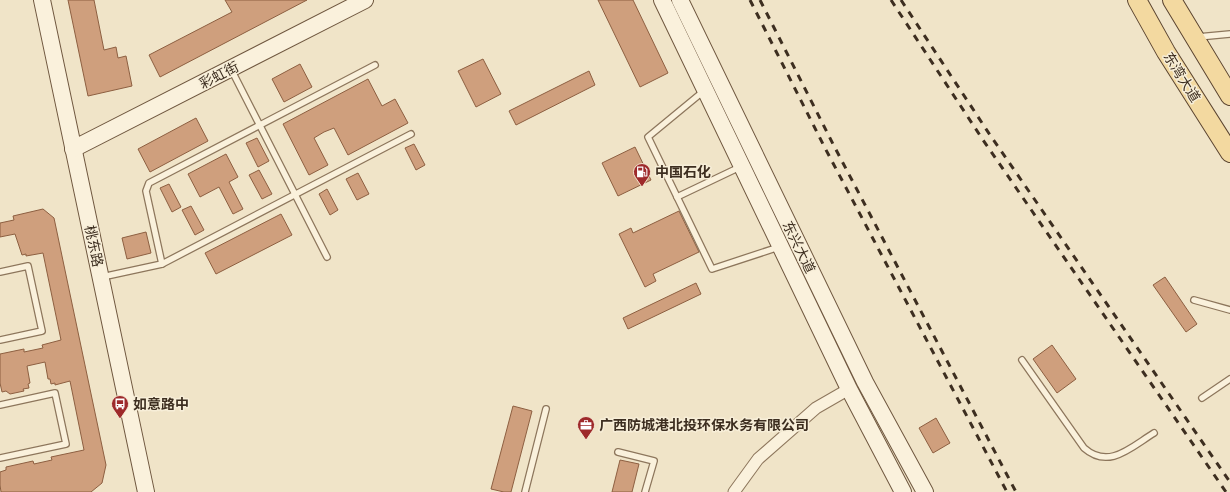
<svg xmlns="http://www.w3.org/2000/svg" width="1230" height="492" font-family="'Libre Baskerville','Noto Sans SC',serif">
<rect width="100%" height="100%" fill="#f0e4c8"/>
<g fill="#cf9f7d" stroke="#8d5f41">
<path d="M68,0H94L104,50L116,47L118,58L126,56L132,86L88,96Z"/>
<path d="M225,0H307L160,77L149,55L232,12Z"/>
<path d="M598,0H633L668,73L640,87Z"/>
<path d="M483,59L501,94L476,107L458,71Z"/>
<path d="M300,64L312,87L284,102L272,79Z"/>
<path d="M589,71L595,85L516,125L509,111Z"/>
<path d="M368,79L382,106L395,99L408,123L348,155L334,128L324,132L314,138L328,165L309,175L283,124Z"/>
<path d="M196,118L208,141L150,172L138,149Z"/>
<path d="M257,138L269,161L258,167L246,143Z"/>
<path d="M414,144L425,165L416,170L405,148Z"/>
<path d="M635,147L651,180L618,196L602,163Z"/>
<path d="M226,154L238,177L229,182L243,209L233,214L219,187L200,197L188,174Z"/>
<path d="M259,170L272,194L262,199L249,175Z"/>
<path d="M358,173L369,194L357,200L346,179Z"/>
<path d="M169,184L181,207L172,212L160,188Z"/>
<path d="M327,189L338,210L330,215L319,194Z"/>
<path d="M191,206L204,230L195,235L182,210Z"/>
<path d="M43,209L54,218L106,465L102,483L91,492H1L0,485V472L6,470V467L33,461L34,464L52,460L51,457L84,450L70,381L55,385V383L51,384L50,379H48L45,362L27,366L30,383L28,384L29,388L23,389L24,391L10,394L6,391L2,392L0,383V354L24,349V352L43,348L42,345L61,340L43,253L26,256V254L22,255L15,234L0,237V223L14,220L13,216Z"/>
<path d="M679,211L699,252L653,274L656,281L645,287L619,234L631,228L633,233Z"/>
<path d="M281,214L292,235L216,274L205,253Z"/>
<path d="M146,232L151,253L127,259L122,238Z"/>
<path d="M1165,277L1197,324L1186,332L1153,285Z"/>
<path d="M696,283L701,294L628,329L623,318Z"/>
<path d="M1052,345L1076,379L1057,393L1033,359Z"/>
<path d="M513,406L532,411L511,492H504L491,489Z"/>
<path d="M936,418L950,443L933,453L919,428Z"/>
<path d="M620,460L639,464L632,492H612Z"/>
</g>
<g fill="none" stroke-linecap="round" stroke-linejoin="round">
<defs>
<g id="lane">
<path d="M1198,37L1230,34"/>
<path d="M231,69L327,257"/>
<path d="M705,90L648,137L712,269L779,247"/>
<path d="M677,197L740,167"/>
<path d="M162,264L146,191L149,183L375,65"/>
<path d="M0,272L28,266L42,331L0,340"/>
<path d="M102,277L162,264L411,134"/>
<path d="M1194,300L1230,310"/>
<path d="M1022,360L1084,448C1109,470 1131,447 1154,433"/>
<path d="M1202,398L1230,379"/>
<path d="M0,405L55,393L66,444L0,458"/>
<path d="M618,452L654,461L645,492"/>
<path d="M525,492L546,409"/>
</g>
<path id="street" d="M734,492L758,459L816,408L849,389"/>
<g id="secondary">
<path d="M42,0L146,492"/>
<path d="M662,0L849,389L903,492"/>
<path d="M680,0L865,382L925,492"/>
<path d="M73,149L365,0"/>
</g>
<g id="primary">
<path d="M1137,0L1166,52L1230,153"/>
<path d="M1172,0L1230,96"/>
</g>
</defs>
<use href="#lane" stroke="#8d765c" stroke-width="8"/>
<use href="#street" stroke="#8d765c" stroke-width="13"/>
<use href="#secondary" stroke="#6f573f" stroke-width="18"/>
<use href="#primary" stroke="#5b4430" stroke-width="20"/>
<use href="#lane" stroke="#faf1dc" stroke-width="5.5"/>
<use href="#street" stroke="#faf1dc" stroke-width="11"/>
<use href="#secondary" stroke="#faf1dc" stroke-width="16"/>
<use href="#primary" stroke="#f3d9a0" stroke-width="18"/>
<g stroke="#3d2e20" stroke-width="3" stroke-dasharray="7 7" stroke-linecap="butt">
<path d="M750,0L825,148L1007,492"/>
<path d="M760,0L833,144L1016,492"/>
<path d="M891,0L983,140L1226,492"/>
<path d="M901,0L990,135L1230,482"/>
</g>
</g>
<defs>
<symbol id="fuel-pin" viewBox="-11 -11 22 30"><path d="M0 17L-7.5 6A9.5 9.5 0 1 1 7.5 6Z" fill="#9e2a2b" stroke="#f7eed8"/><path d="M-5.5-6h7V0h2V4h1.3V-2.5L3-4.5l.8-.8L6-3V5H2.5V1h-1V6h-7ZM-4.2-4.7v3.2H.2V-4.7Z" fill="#fff"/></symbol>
<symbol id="bus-pin" viewBox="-11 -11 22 30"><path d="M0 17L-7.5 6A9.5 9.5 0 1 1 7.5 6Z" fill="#9e2a2b" stroke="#f7eed8"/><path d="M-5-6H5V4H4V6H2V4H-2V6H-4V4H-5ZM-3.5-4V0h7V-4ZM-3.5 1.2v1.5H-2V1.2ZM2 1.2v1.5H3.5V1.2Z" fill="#fff"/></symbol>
<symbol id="office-pin" viewBox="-11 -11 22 30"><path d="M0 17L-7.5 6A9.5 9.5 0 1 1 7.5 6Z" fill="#9e2a2b" stroke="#f7eed8"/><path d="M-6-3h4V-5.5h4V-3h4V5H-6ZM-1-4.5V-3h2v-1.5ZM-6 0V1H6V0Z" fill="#fff"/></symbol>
</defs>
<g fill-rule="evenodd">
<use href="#fuel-pin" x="632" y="162" width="20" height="27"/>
<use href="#bus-pin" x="110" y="394" width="20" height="27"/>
<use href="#office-pin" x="576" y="415" width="20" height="27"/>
</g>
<g text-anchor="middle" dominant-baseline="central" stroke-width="3" stroke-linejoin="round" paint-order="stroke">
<g font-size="14" fill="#3d2e20" stroke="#f7eed8">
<text transform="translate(219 75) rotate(-27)">彩虹街</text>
<text transform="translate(1182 77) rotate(58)">东湾大道</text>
<text transform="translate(94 246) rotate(78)">桃东路</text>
<text transform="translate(799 247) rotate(64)">东兴大道</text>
</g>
<g font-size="14" font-weight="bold" fill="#3d2e20" stroke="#f7eed8" text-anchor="start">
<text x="655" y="172">中国石化</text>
<text x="133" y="404">如意路中</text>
<text x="599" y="425">广西防城港北投环保水务有限公司</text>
</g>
</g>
</svg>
